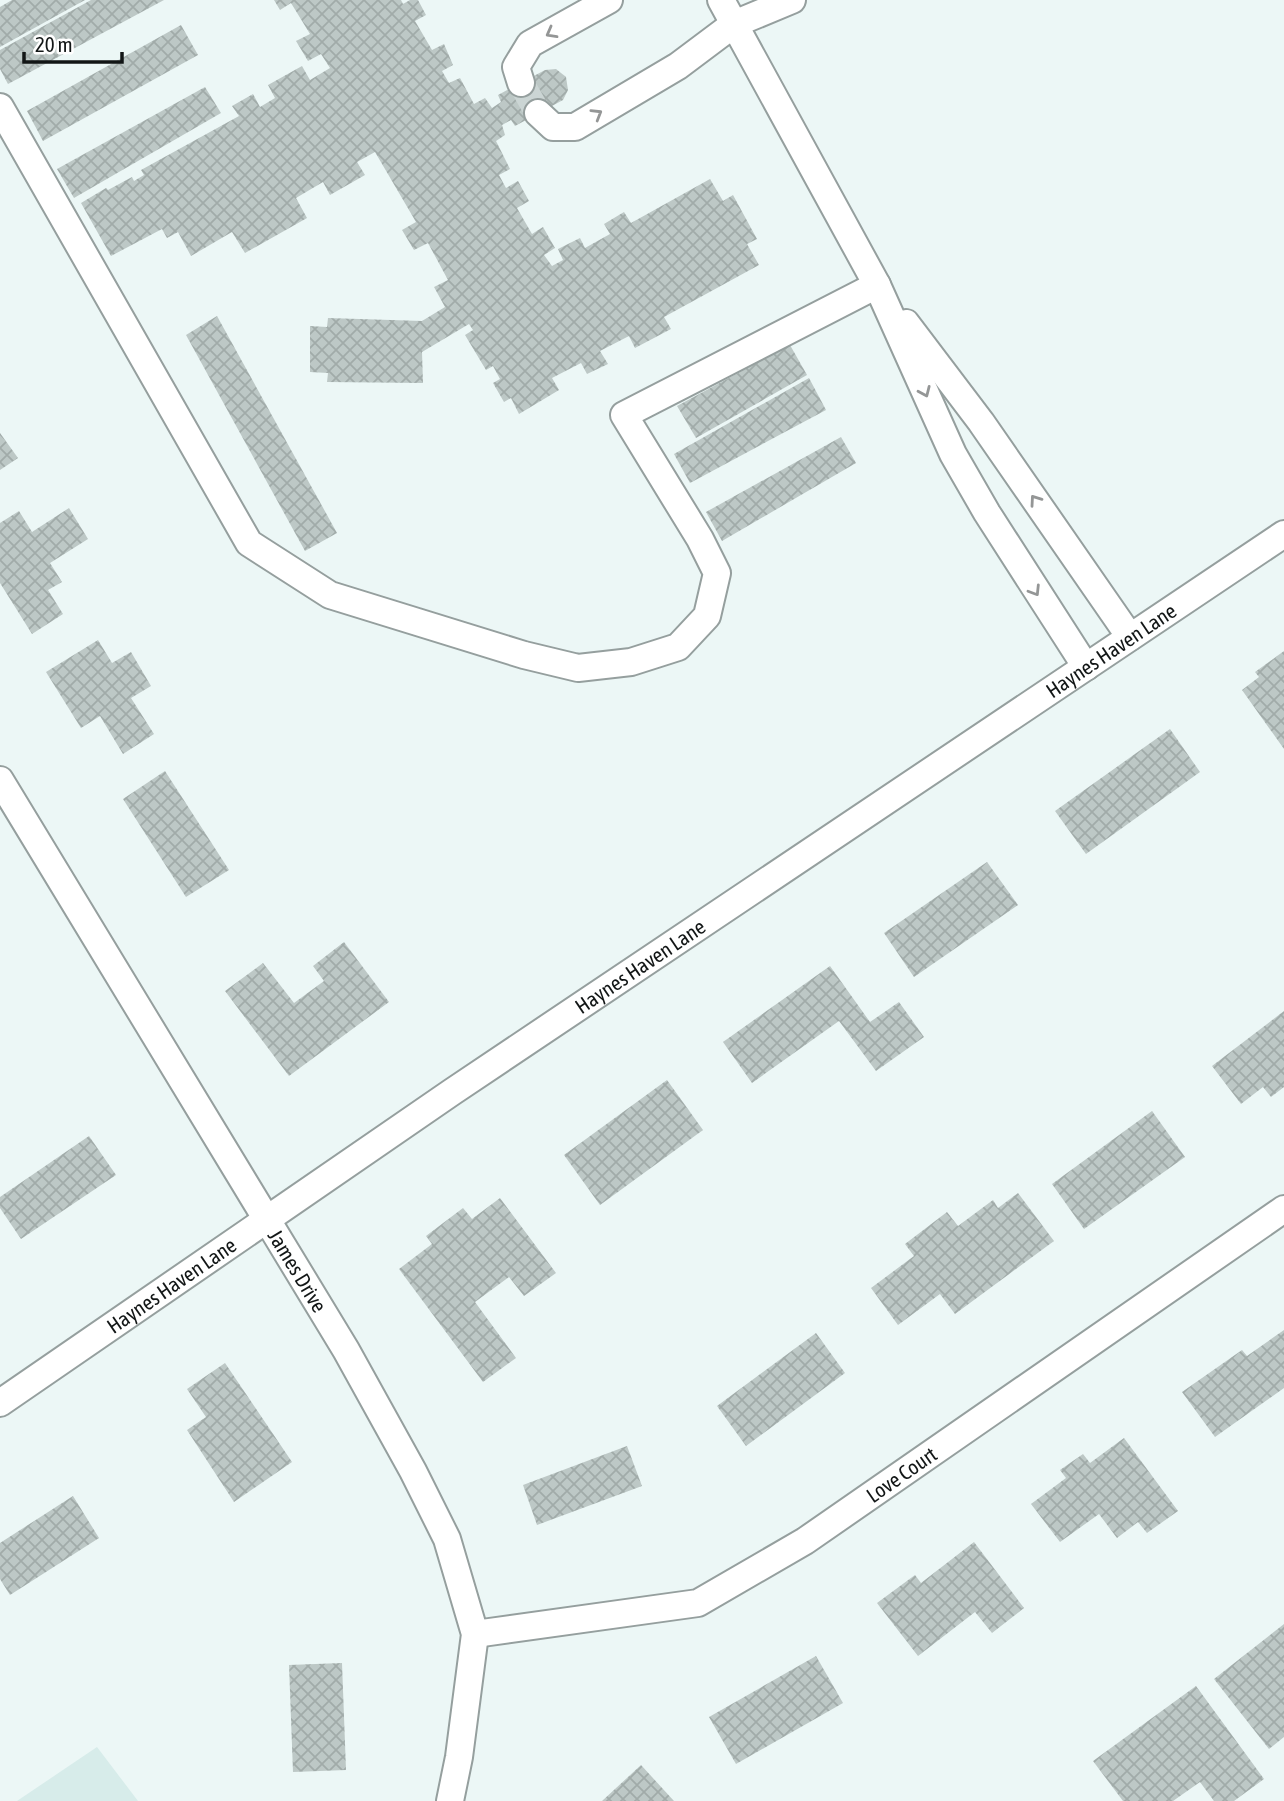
<svg xmlns="http://www.w3.org/2000/svg" width="1284" height="1801" font-family="'Asap Condensed',sans-serif">
<defs>
<pattern id="building-cross-hatch" width="8" height="8" patternUnits="userSpaceOnUse" patternTransform="scale(1.75)"><rect width="8" height="8" fill="#bdc8c6"/><path d="M0 0l8 8M0 8l8-8" fill="none" stroke="#a1aba9"/></pattern>
</defs>
<rect width="100%" height="100%" fill="#ecf7f6"/>
<path fill="#d7ecea" d="M97,1747L138,1801H17Z"/>
<g fill="url(#building-cross-hatch)">
<path d="M12,0H85L0,47V7Z"/>
<path d="M91,0H164L8,84L0,69V50Z"/>
<path d="M274,0H401L403,4L410,0H418L426,15L415,21L432,50L444,44L453,65L442,71L449,83L460,78L474,104L485,98L492,108L501,102L498,95L545,70L556,69L566,77L568,90L563,100L515,126L511,120L502,125L505,135L496,141L510,169L499,175L506,188L518,181L529,201L517,208L532,234L543,227L555,248L544,255L552,266L563,260L558,249L580,238L585,248L610,234L604,224L624,212L631,223L710,179L723,201L733,195L757,239L747,244L759,265L664,317L671,329L635,348L629,336L600,351L608,364L587,374L581,363L552,378L559,390L519,414L511,398L504,402L493,383L500,379L493,366L486,370L465,335L473,330L469,324L422,352L423,383L327,382L328,373L310,372V326L327,327L328,318L422,321L445,307L434,287L448,280L428,243L414,250L402,230L416,222L375,152L357,162L365,175L330,195L323,182L296,198L307,218L245,253L232,232L191,256L178,232L167,238L162,229L111,256L81,203L106,188L108,190L132,177L134,181L144,175L141,170L239,116L232,106L253,94L260,107L275,98L268,85L302,66L310,80L330,68L321,54L308,61L296,41L310,34L291,3L280,10Z"/>
<path d="M181,25L198,55L43,141L27,111Z"/>
<path d="M205,87L221,113L74,198L57,169Z"/>
<path d="M217,316L337,533L305,551L186,335Z"/>
<path d="M790,345L807,375L696,438L677,406Z"/>
<path d="M809,378L826,410L690,483L674,454Z"/>
<path d="M0,433L18,458L0,470Z"/>
<path d="M841,437L856,463L722,541L706,512Z"/>
<path d="M69,508L88,539L50,563L62,582L48,590L63,614L32,634L0,583V523L19,511L32,532Z"/>
<path d="M98,640L112,663L131,652L151,686L131,698L154,734L123,754L100,716L81,728L46,672Z"/>
<path d="M1284,651V749L1242,690L1259,677L1255,672Z"/>
<path d="M1170,729L1200,772L1086,854L1055,811Z"/>
<path d="M165,771L229,870L186,897L123,799Z"/>
<path d="M987,862L1018,905L914,977L884,933Z"/>
<path d="M344,942L389,1002L289,1076L225,991L263,963L294,1003L324,981L313,966Z"/>
<path d="M830,966L870,1022L899,1002L924,1037L876,1071L839,1021L752,1083L723,1042Z"/>
<path d="M1284,1011V1087L1271,1097L1263,1087L1241,1104L1212,1066Z"/>
<path d="M667,1080L703,1130L600,1205L564,1155Z"/>
<path d="M1152,1111L1185,1157L1084,1229L1052,1184Z"/>
<path d="M89,1136L116,1175L21,1239L0,1208V1197Z"/>
<path d="M1018,1193L1054,1241L955,1314L940,1294L898,1325L871,1288L914,1256L905,1244L947,1212L958,1226L993,1200L998,1208Z"/>
<path d="M500,1198L556,1273L524,1296L509,1277L475,1302L516,1358L483,1382L399,1269L432,1244L426,1236L463,1208L472,1219Z"/>
<path d="M1284,1330V1388L1215,1437L1182,1392L1242,1350L1247,1356Z"/>
<path d="M816,1333L845,1373L746,1446L717,1406Z"/>
<path d="M225,1363L292,1462L234,1502L187,1430L206,1417L187,1389Z"/>
<path d="M1124,1438L1178,1511L1147,1533L1138,1522L1117,1538L1099,1514L1060,1542L1031,1504L1066,1478L1060,1470L1083,1454L1090,1463Z"/>
<path d="M627,1446L642,1486L537,1525L523,1485Z"/>
<path d="M73,1496L99,1538L10,1595L0,1579V1543Z"/>
<path d="M974,1542L1024,1608L992,1633L975,1612L918,1656L877,1603L915,1575L921,1583Z"/>
<path d="M1284,1624V1737L1269,1749L1214,1679Z"/>
<path d="M816,1656L843,1703L736,1764L709,1717Z"/>
<path d="M342,1663L346,1770L293,1772L289,1665Z"/>
<path d="M1196,1686L1264,1779L1234,1801H1214L1200,1782L1173,1801H1123L1093,1761Z"/>
<path d="M641,1765L674,1801H602Z"/>
</g>
<g fill="none" stroke-linecap="round" stroke-linejoin="round">
<path stroke="#cbd5d4" stroke-width="26" stroke-dasharray="26 13" stroke-linecap="butt" d="M521,83L538,113"/>
<defs>
<g id="street">
<path d="M721,0L877,285L953,454L987,513L1086,667"/>
<path d="M521,83L516,67L530,44L609,0"/>
<path d="M0,107L249,543L330,595L524,655L578,668L631,662L678,647L707,616L717,573L700,539L624,415L877,285"/>
<path d="M538,113L553,127H575L678,66L734,24L792,0"/>
<path d="M906,323L981,422L1130,637"/>
<path id="s1" d="M0,780L346,1350L413,1471L447,1539L475,1634L459,1757L450,1801"/>
<path id="s2" d="M0,1403L452,1092L1284,534"/>
<path id="s3" d="M475,1634L698,1603L805,1541L1284,1209"/>
</g>
</defs>
<use href="#street" stroke="#959f9e" stroke-width="30"/>
<use href="#street" stroke="#fff" stroke-width="26"/>
</g>
<defs><path id="oneway-chevron" d="M-2-3.5L2.5 0L-2 3.5" fill="none" stroke-width="1.6" stroke-linecap="round" stroke-linejoin="round" transform="scale(1.75)"/></defs>
<g stroke="#949696">
<use href="#oneway-chevron" transform="translate(551 33) rotate(151)"/>
<use href="#oneway-chevron" transform="translate(597 114) rotate(-31)"/>
<use href="#oneway-chevron" transform="translate(925 392) rotate(66)"/>
<use href="#oneway-chevron" transform="translate(1035 500) rotate(-125)"/>
<use href="#oneway-chevron" transform="translate(1035 591) rotate(58)"/>
</g>
<g text-anchor="middle" dominant-baseline="central" stroke-width="6" stroke-linejoin="round" paint-order="stroke">
<g font-size="21" fill="#121616" stroke="#fff">
<text stroke="none"><textPath href="#s2" startOffset="1342">Haynes Haven Lane</textPath></text>
<text stroke="none"><textPath href="#s2" startOffset="775">Haynes Haven Lane</textPath></text>
<text stroke="none"><textPath href="#s1" startOffset="574">James Drive</textPath></text>
<text stroke="none"><textPath href="#s2" startOffset="208">Haynes Haven Lane</textPath></text>
<text stroke="none"><textPath href="#s3" startOffset="466">Love Court</textPath></text>
</g>
</g>
<path d="M24 52v10h98v-10" fill="none" stroke="#121616" stroke-width="3.5"/>
<text x="35" y="52" font-size="21" fill="#121616" stroke="#ffffff" stroke-width="5" paint-order="stroke">20 m</text>
</svg>
